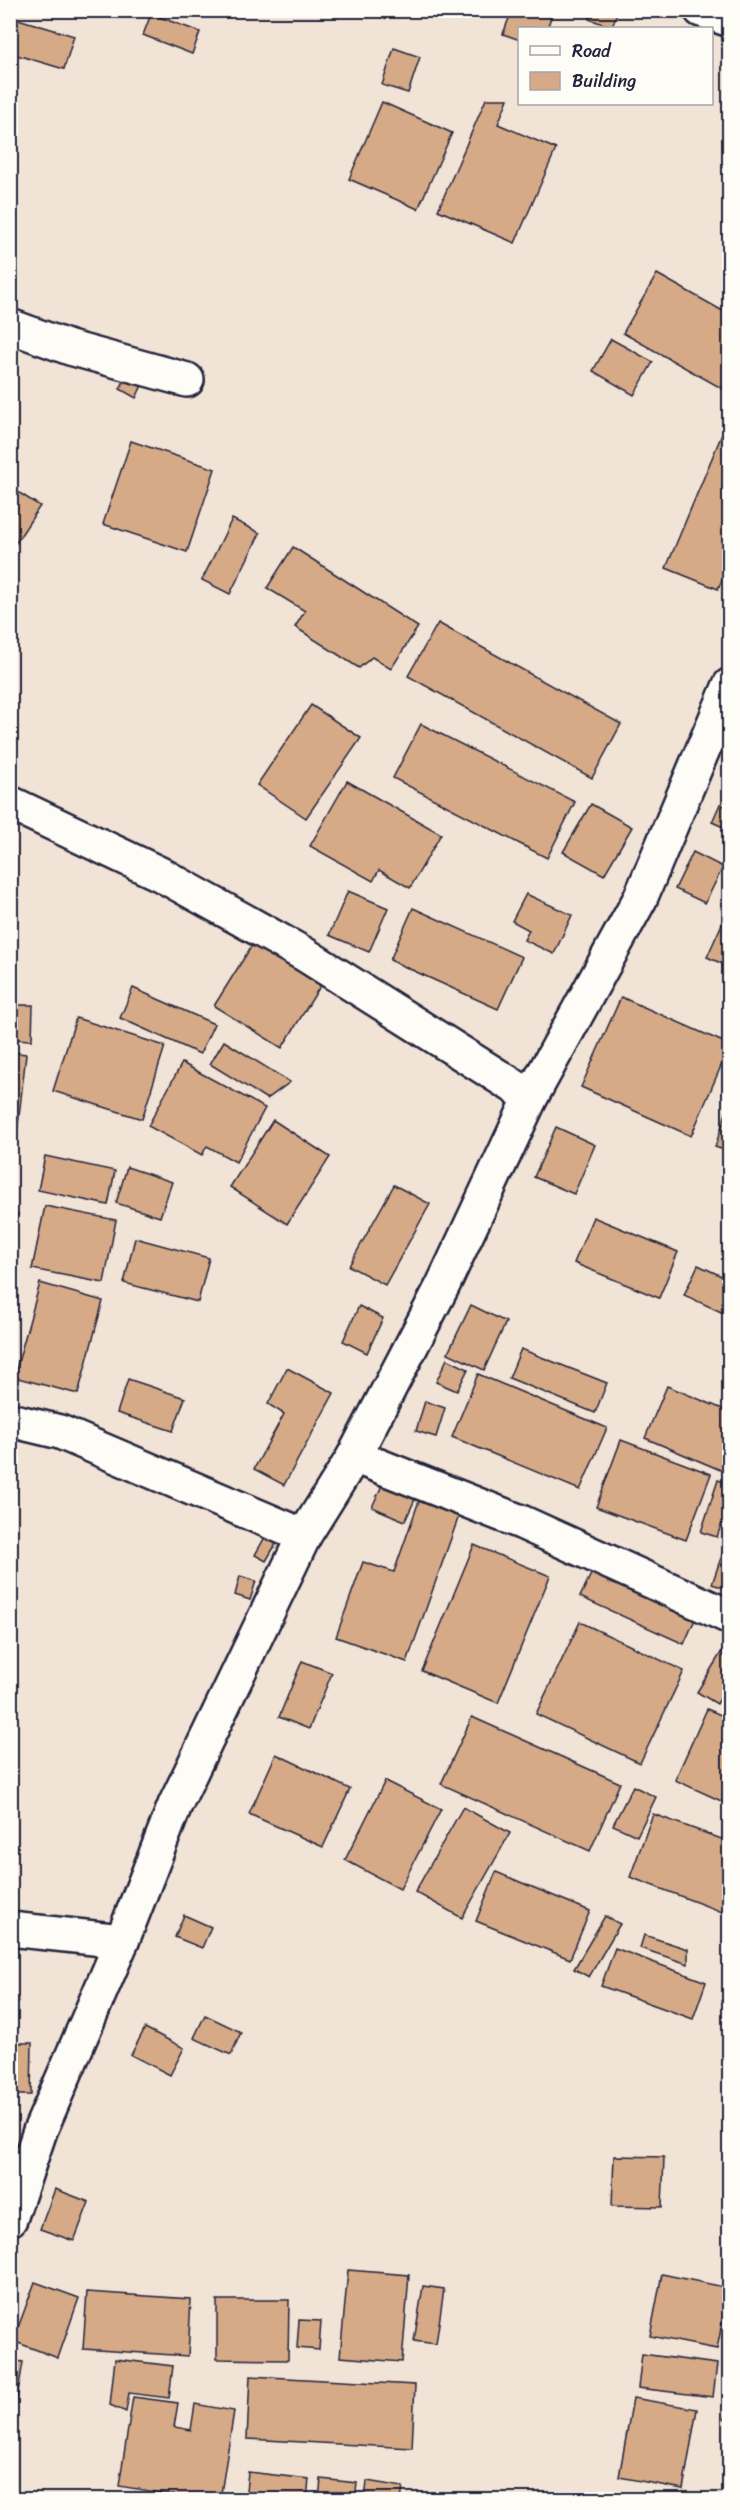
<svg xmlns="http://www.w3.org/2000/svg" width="740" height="2510" font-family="Sriracha,sans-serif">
<rect width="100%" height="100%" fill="#f1e3d5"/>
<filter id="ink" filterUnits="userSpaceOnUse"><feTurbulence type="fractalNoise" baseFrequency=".0167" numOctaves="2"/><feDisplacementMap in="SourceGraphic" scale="12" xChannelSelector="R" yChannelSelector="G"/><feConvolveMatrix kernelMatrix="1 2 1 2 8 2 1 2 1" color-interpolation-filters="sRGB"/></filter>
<g filter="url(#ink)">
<g fill="#d6aa87" stroke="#22223b" stroke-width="1.5">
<path d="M512,10H554L547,28H520V40L503,34Z"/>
<path d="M592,10H618L612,27L589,19Z"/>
<path d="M151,14L200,32L192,54L143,35Z"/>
<path d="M18,19L74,36L64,69L10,53V42Z"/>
<path d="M394,48L420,57L408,93L382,85Z"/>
<path d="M486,99H508L498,124L556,149L515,243L438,210Z"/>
<path d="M382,102L452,133L418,209L349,179Z"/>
<path d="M657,274L730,315V393L623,333Z"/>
<path d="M611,339L653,362L634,395L593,371Z"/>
<path d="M129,371L145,379L136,398L120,389Z"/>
<path d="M730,415V561L718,589L666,568Z"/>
<path d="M131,441L215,469L187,552L103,524Z"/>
<path d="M10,487L40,506L10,552Z"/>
<path d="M232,519L260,533L230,594L202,580Z"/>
<path d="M293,547L418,627L391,669L372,657L359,668L295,627L305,611L267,588Z"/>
<path d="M438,623L621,724L592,778L408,676Z"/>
<path d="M311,705L361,738L306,818L257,785Z"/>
<path d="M421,724L575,802L547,858L393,778Z"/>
<path d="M347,781L441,834L410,888L379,870L373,881L310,846Z"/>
<path d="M591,804L632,827L604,875L563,852Z"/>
<path d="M720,804L730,809V830L712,822Z"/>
<path d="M693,852L723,867L705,903L675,889Z"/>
<path d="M348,891L388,908L369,952L329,935Z"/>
<path d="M526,894L572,915L554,954L524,940L529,930L512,921Z"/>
<path d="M730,906V967L707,957Z"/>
<path d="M413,908L522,957L498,1009L390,960Z"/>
<path d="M254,942L322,983L282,1048L214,1006Z"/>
<path d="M133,988L214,1024L200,1054L120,1018Z"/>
<path d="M621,997L730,1045L691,1136L581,1087Z"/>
<path d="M10,1005H33L32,1040L10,1039Z"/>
<path d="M76,1018L165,1046L142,1119L53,1091Z"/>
<path d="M224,1041L290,1082L267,1099L210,1064Z"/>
<path d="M10,1052L26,1054L11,1188H10Z"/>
<path d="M182,1063L265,1108L236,1162L207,1146L202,1155L148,1126Z"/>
<path d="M730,1101V1152L715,1147Z"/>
<path d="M273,1120L330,1157L287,1224L230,1187Z"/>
<path d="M556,1127L595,1145L574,1194L534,1177Z"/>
<path d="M45,1156L115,1171L108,1205L38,1190Z"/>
<path d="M127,1167L172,1182L160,1217L116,1203Z"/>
<path d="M394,1185L430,1204L385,1285L349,1266Z"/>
<path d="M45,1206L116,1220L104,1283L32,1269Z"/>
<path d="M10,1212L18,1214L10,1237Z"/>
<path d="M593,1217L678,1252L659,1298L574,1263Z"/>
<path d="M135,1238L209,1258L198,1302L124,1283Z"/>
<path d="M698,1265L730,1280V1316L684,1295Z"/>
<path d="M40,1283L103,1301L78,1394L14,1377Z"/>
<path d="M471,1305L506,1322L484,1370L448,1353Z"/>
<path d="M359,1306L383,1318L367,1353L343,1341Z"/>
<path d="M521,1349L607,1383L595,1413L509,1378Z"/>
<path d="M447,1359L468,1369L457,1391L436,1382Z"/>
<path d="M287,1368L334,1393L284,1485L254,1469L284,1414L268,1404Z"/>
<path d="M478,1374L607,1428L580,1490L452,1437Z"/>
<path d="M128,1379L185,1398L173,1431L117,1413Z"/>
<path d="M667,1386L730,1412V1474L645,1438Z"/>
<path d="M425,1401L445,1408L436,1437L416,1431Z"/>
<path d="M621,1440L711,1474L686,1540L596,1507Z"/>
<path d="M718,1480L730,1484V1500L717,1537L701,1532Z"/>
<path d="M384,1481L417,1495L405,1521L372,1507Z"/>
<path d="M420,1498L460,1513L407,1662L336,1637L363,1562L394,1572Z"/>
<path d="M265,1537L276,1544L266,1561L255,1555Z"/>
<path d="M474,1545L550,1576L498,1703L422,1671Z"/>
<path d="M724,1549L730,1551V1590L712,1584Z"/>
<path d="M593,1570L696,1617L684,1644L580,1597Z"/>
<path d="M240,1576L256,1581L250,1600L235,1595Z"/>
<path d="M580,1622L684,1671L640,1763L536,1714Z"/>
<path d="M730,1638V1682L717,1704L697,1692Z"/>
<path d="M302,1661L332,1673L309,1729L279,1717Z"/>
<path d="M707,1709L730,1719V1805L675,1780Z"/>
<path d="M472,1717L620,1783L590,1851L441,1784Z"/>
<path d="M276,1754L350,1789L323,1847L249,1814Z"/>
<path d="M385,1781L441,1809L400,1889L345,1860Z"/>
<path d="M633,1786L656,1797L637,1836L613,1825Z"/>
<path d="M463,1807L510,1833L462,1918L415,1892Z"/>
<path d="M653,1814L730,1842V1915L630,1877Z"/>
<path d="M496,1872L590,1911L570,1959L476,1921Z"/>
<path d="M184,1915L211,1927L202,1948L175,1937Z"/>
<path d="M605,1916L620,1924L589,1977L574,1969Z"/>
<path d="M644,1935L688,1949V1964L640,1948Z"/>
<path d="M615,1948L706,1982L693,2019L601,1986Z"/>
<path d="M205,2015L241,2032L231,2055L194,2038Z"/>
<path d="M145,2028L184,2048L170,2075L131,2055Z"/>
<path d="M10,2043H32L31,2095H10Z"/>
<path d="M614,2156L664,2157L662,2207L612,2206Z"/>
<path d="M55,2189L89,2202L74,2241L40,2229Z"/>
<path d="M348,2270L409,2275L402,2362L340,2357Z"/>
<path d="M662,2274L729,2288L717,2349L650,2336Z"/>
<path d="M35,2282L79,2298L58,2358L13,2341Z"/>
<path d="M423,2286L444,2289L436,2344L414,2341Z"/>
<path d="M87,2292L191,2299L188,2356L83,2349Z"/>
<path d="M217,2300H289L288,2360L217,2359Z"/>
<path d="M299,2320L321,2321L319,2350L297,2348Z"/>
<path d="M642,2354L717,2364L713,2397L638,2388Z"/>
<path d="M115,2359L173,2366L169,2398L129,2393L126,2412L110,2405Z"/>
<path d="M10,2360L23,2362L14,2417L10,2416Z"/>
<path d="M250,2376L415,2385L412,2448L247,2439Z"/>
<path d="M730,2394V2420L725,2419Z"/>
<path d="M133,2397L178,2403L174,2427L191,2430L195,2404L234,2411L220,2500H203L119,2486Z"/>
<path d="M633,2398L697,2409L683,2489L619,2477Z"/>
<path d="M248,2472L309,2479L307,2500H245Z"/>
<path d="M321,2479L357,2483L355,2500H319Z"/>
<path d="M367,2481L403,2487L401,2500H365Z"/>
</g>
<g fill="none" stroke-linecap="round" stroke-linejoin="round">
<defs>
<g id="minor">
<path d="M701,10L730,20"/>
<path d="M10,326L70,348L187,380"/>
<path d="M10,803L160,874L304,954L531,1097"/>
<path d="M10,1420L60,1432L304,1536"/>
<path d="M354,1456L521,1522L730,1617"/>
<path d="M10,1929L122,1941"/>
<path d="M10,2219L40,2131L122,1941L175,1805L304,1536L354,1456L443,1285L531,1097L640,899L730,685"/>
</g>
</defs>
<use href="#minor" stroke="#22223b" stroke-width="38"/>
<use href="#minor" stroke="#fdfcf7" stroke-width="33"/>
</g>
</g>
<rect width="740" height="2510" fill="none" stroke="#fdfcf7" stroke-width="36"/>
<rect x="18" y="18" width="704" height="2474" fill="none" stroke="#22223b" stroke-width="2" filter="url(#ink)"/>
<rect x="518" y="27" width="195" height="78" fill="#fdfcf7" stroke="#a5a5ac" stroke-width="1.5"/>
<rect x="530" y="46" width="30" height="9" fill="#fdfcf7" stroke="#a5a5ac" stroke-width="1.5"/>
<text x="572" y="57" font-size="18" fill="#22223b">Road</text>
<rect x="530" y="72" width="30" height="18" fill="#d6aa87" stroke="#a5a5ac" stroke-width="1.5"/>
<text x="572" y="87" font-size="18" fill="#22223b">Building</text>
</svg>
